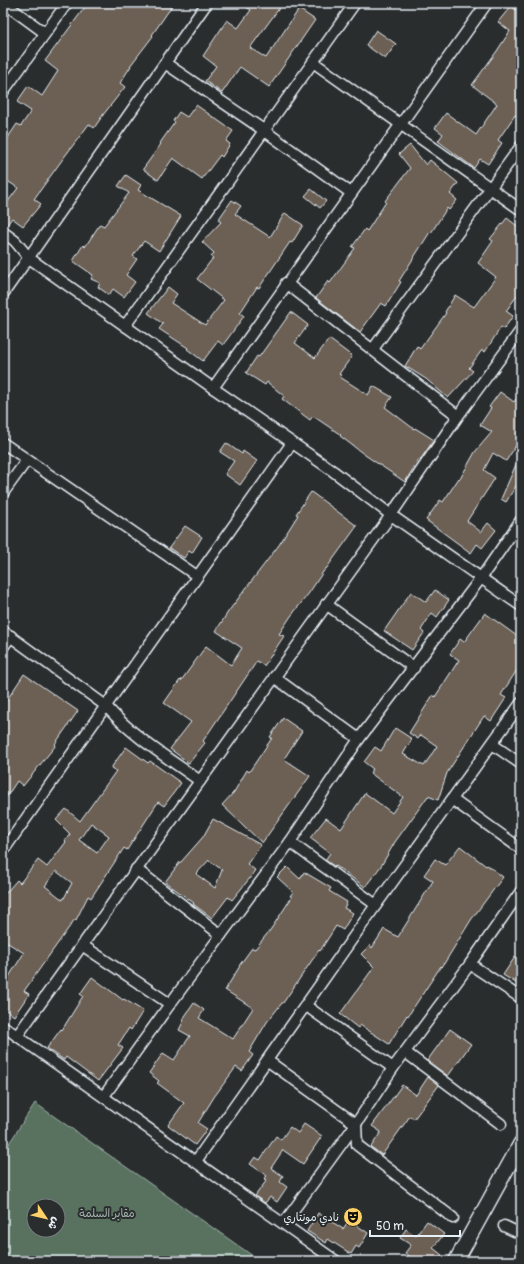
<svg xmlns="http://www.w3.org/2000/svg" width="524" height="1264" font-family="Pangolin,'Playpen Sans Arabic',sans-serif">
<rect width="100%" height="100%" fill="#2a2d2e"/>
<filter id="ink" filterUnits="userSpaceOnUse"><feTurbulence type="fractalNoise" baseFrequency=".025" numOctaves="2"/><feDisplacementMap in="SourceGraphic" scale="8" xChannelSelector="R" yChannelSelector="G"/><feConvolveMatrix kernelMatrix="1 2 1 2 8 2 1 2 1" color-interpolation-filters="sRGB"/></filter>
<g filter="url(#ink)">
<path fill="#58725f" stroke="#a0b2ac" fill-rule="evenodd" d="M35,1103L260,1261H3V1153ZM34,1206H58V1230H34Z"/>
<g fill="#6c5f53" stroke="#e8f1f8" fill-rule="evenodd">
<path d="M88,3H174L152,35L153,36L130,66H131L120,83L125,87L103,115L94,128L89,124L62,160L34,199L41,204L23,226L12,218L6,226H3V208L18,188L3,178V145L17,124L21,126L31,111L17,102L28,86L42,96L58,71L45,61Z"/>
<path d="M240,3H283L250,48L266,58L299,9L315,20L269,87L240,67L222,93L205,81L216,66L203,56L227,20L238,28L251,10Z"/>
<path d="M511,6L521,14V119L515,115L498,140L502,143L488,164L480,159L474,168L438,141L443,134L435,128L446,113L476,135L497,104L472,85L497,51L510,31L498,22Z"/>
<path d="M376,30L396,44L385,59L366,45Z"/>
<path d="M196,105L233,131L226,141L230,144L222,157L220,155L202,179L173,158L158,180L143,169L161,144L160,143L175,122L173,121L179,112L187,117Z"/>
<path d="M410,145L426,165L430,160L458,183L450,194L457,200L449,210L447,208L431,233L430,232L399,281L401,282L386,306L381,303L360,332L316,298L328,281L330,283L355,248L352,247L365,229L367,231L386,202L385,201L410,168L399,154Z"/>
<path d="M126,175L141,185L138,190L181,216L159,251L144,241L133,256L137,259L126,275L135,282L124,297L113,289L109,295L98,287L100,283L91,279L93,275L73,261L83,245L85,247L100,224L104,226L129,193L118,186Z"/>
<path d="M311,189L326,201L320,208L305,196Z"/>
<path d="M232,200L241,206L235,214L270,237L285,213L303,225L292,243L290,242L259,288L257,287L240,313L244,316L223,345L218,341L203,361L187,349L188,348L159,329L163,324L148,313L168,287L177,294L171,303L205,325L224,300L197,279L213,258L211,257L214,253L202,242L221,222L218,220Z"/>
<path d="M507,218L521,229V290L506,311L513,316L504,329L501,327L485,352L482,350L469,368L473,371L448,398L426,379L405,366L417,346L420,349L446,313L445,312L455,295L474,307L496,277L478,263L493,241L490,239Z"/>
<path d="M291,312L308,325L295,343L315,358L329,339L352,356L339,374L341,375L340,377L368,395L373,386L392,397L385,407L414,429L415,428L434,440L420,460L419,459L405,482L365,455L340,436L341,435L313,416L310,420L282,399L284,396L267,382L265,385L246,373L257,356L259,357Z"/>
<path d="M500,392L514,402L521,392V446L517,444L506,461L493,453L484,470L495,478L467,521L481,532L488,523L496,530L482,548L477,544L471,553L426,520L440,500L443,502L459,478L460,479L475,452L492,432L480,425L491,408L489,407Z"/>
<path d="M226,443L242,454L243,451L257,461L240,485L225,474L234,461L220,452Z"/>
<path d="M521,453V478L506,502L501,499Z"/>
<path d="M311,492L357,526L326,569H325L309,593L291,616L279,634L284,636L264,666L257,661L203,741L205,743L189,763L170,749L191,722L164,703L180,680L181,681L206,646L231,665L242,648L216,631L228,612L279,545L298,515L296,514Z"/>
<path d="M185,526L202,537L192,553L189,551L184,558L169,548Z"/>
<path d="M435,590L449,600L437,617L432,613L421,630L424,633L412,650L384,631L411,592L426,602Z"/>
<path d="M485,613L521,639V673L517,670L501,695L506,698L491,721L484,716L447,773L438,800L428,796L395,842L381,866L365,887L336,866L335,867L325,860L330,853L310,838L326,818L341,829L365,793L392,813L403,797L370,773L373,769L364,762L375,747L381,751L395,728L412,739L403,754L424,766L437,746L421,735L418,739L409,733L433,695L435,697L459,660L450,654L460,639L464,642Z"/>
<path d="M24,674L78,711L55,744L56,745L23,786L17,781L3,802V706Z"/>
<path d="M283,718L302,731L284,759L310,776L262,843L222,805L234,792L247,770L249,772L272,738L270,737Z"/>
<path d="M126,747L148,763L150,761L181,783L164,806L158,802L127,850L124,848L91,898L88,896L76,920L75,919L24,991L29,994L14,1016L3,1008V986L24,953L3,940V896L17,880L20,883L38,860L47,867L66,842L65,841L70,834L56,820L66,809L80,821L116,771L111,768ZM91,823L109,836L97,853L79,840ZM56,871L72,883L63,900L45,886Z"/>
<path d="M213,819L261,845L247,864L255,870L250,878L232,900L228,897L212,918L193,904L194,903L165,882L180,862H181L203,837ZM209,860L222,870L215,888L196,874Z"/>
<path d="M460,846L486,866L487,865L503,877L471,920L442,967L441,966L408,1016L407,1015L389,1044L360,1025L358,1028L340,1014L374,967L361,954L370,945L372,948L384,929L398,937L433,881L424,875L435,859L445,865Z"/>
<path d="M287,867L300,879L304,872L331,888L329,891L347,902L344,908L353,913L343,930L336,926L320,951L319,950L283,1003H282L267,1022L249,1052L253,1055L242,1071L236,1067L214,1097L198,1123L207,1129L195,1145L168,1125L184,1103L157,1083L159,1081L149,1073L163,1053L174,1060L190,1036L179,1030L184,1020L183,1019L194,1003L204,1010L199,1018L233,1039L253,1008L225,990L240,966H239L252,948L255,949L271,929L292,897L290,896L293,892L277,877Z"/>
<path d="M515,957L521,961V986L503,975Z"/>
<path d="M92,977L123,1000L124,999L143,1011L131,1030L129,1028L118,1045L123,1048L98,1081L66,1057L64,1060L47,1048L61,1029L62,1030L83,996L80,994Z"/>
<path d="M450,1029L471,1044L448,1076L427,1061Z"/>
<path d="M428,1077L439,1085L414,1119L410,1116L382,1155L371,1147L381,1132L372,1126L402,1085L416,1095Z"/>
<path d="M304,1124L322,1136L303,1164L283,1150L271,1168L283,1176L280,1182L287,1187L277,1202L270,1197L265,1203L255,1196L267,1180L264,1179L267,1176L250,1164L255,1157L260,1160L276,1136L281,1140L290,1127L298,1133Z"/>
<path d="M318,1213L343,1229L349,1220L368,1233L359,1248L356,1246L351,1254L328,1239L326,1243L307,1231Z"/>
<path d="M427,1221L444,1234L433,1248L442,1255L438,1261H416L405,1253L411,1245L400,1238L406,1229L416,1236Z"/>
</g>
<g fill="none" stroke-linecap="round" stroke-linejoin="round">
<defs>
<g id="street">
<path d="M4,3L45,33"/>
<path d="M313,62L521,210"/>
<path d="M165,63L265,131L351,193"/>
<path d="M3,92L67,3"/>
<path d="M3,232L15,241L29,258L213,388L333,471L391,515L521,606"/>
<path d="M286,283L458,416"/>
<path d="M3,294L207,3"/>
<path d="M125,326L355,3"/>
<path d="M373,349L521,146"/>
<path d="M213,388L487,3"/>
<path d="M3,443L197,576"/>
<path d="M3,493L27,460"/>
<path d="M326,604L414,668"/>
<path d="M3,631L106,706C132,736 168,758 200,781"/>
<path d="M3,647L11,636"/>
<path d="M274,677L359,739"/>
<path d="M492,744L521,764"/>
<path d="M453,800L521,849"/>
<path d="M290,842L376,905"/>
<path d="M3,851L292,443"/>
<path d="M136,869L221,935"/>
<path d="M82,945L170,1004"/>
<path d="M470,964L521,998"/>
<path d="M305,1005L393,1068"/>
<path d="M3,1026L336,1261"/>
<path d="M17,1036L391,515L458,416L521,330"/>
<path d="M405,1052L501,1124"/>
<path d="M268,1061L356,1124L357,1145L453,1218"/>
<path d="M104,1096L170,1004L290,842L359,739L481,578L521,520"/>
<path d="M196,1161L376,905L521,703"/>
<path d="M284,1223L356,1124L393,1068L470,964L521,891"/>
<path d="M504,1226L521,1234"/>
</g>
<path id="secondary" d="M456,1261L521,1143"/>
</defs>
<use href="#street" stroke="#e8f1f8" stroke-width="13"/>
<use href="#secondary" stroke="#e8f1f8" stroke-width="17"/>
<use href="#street" stroke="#2a2d2e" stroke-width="10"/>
<use href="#secondary" stroke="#2a2d2e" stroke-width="14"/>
</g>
</g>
<defs>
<symbol id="theatre-disc" viewBox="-11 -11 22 22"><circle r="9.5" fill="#ffd166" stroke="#2a2d2e"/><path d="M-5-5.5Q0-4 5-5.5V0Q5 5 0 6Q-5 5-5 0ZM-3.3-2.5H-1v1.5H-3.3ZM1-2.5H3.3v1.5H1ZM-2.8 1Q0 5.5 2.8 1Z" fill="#111"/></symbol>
</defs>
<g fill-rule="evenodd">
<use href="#theatre-disc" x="342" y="1206" width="22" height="22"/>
</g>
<g text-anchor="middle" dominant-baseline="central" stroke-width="4" stroke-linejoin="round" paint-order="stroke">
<g font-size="11" fill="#a7b8b3" stroke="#2a2d2e">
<text x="107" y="1213">مقابر السلمة</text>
</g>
<g font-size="11" fill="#e8f1f8" stroke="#2a2d2e" text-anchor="end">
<text x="339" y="1217">نادي مونتاري</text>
</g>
</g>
<rect width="524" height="1264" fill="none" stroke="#2a2d2e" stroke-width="16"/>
<rect x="8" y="8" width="508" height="1248" fill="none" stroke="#e8f1f8" stroke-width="1.5" filter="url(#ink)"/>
<g transform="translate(46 1218) rotate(125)"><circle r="19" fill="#2a2d2e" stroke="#767b7f"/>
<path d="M0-3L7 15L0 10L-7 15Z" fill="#ffd166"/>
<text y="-6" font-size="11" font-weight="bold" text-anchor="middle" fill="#e8f1f8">ش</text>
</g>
<path d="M370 1230v6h90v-6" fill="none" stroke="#e8f1f8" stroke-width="2"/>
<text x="376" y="1230" font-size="12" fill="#e8f1f8" stroke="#2a2d2e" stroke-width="3" paint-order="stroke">50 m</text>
</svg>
